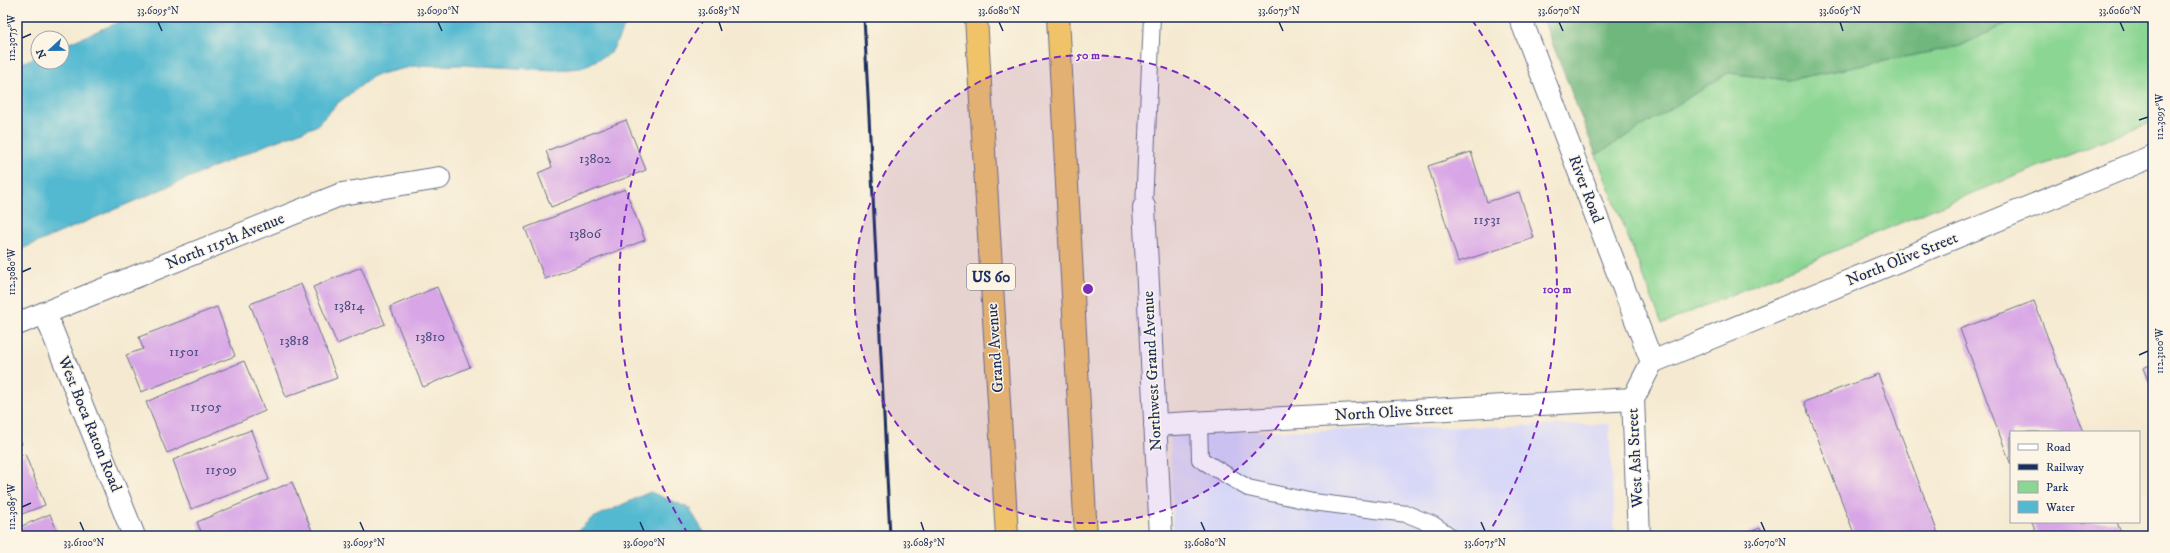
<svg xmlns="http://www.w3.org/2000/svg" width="2170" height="553" font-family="'IM FELL DW Pica',serif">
<rect width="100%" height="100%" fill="#fcf5e5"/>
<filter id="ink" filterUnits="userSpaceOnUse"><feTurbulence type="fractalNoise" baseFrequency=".025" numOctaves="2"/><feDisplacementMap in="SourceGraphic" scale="8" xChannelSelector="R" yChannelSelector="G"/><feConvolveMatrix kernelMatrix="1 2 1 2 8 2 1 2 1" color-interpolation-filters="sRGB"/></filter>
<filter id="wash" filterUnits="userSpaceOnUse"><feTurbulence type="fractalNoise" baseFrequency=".012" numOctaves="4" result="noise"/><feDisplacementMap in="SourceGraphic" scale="16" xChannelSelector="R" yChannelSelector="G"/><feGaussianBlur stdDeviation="0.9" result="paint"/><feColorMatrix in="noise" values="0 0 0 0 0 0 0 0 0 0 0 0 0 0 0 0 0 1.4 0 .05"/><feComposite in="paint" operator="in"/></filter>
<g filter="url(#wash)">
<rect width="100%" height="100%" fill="#f5ead1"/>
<path fill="#d7d7f8" d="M1609,424L1615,536H1173L1170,433Z"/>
<path fill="#8bd693" stroke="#538278" d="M2020,17H2153V122L1957,199L1662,324L1596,155L1728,73L1788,80L1960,46Z"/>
<path fill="#70b77d" stroke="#46736e" d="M1542,17H2020L1960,46L1788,80L1728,73L1596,155Z"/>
<g fill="#52b9d0" stroke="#367497">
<path d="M131,17H626L625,25L611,53L581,68L555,70L461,65L415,66L375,75L339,102L316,126L268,144L17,251V65L38,56V62H62V46Z"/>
<path d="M650,492L689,508L706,536H572L591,519Z"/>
</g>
<g id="blocks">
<g fill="#d8a6e6">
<path d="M626,120L646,170L551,207L538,173L552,167L546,151Z"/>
<path d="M1471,152L1487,202L1519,192L1534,238L1458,262L1428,166Z"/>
<path d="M625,189L645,240L545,279L525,228Z"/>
<path d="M361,267L385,324L337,344L313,287Z"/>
<path d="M301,284L337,378L286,397L250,304Z"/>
<path d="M437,287L470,367L423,387L390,307Z"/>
<path d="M2034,301L2083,432H2011V465L1960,329Z"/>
<path d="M217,307L235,356L141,392L126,355L143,349L139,337Z"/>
<path d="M244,361L265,411L167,453L146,402Z"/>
<path d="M2153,364V393L2143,368Z"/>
<path d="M1878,374L1939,536H1855L1804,402Z"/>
<path d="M251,430L269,480L191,509L173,460Z"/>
<path d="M17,432L22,444L17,446Z"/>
<path d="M25,454L45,505L17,516V457Z"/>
<path d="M292,482L312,531L300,536H203L197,522Z"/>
<path d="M50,514L59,536H17V528Z"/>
<path d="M2032,522H2117L2122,536H2038Z"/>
<path d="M1760,528L1764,536H1740Z"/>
</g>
</g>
</g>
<g filter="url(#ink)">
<use href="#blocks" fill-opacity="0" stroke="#677086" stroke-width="1"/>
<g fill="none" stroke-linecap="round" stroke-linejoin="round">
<defs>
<g id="service">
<path d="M1144,207L1152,17"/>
<path d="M1199,422L1200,459L1248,488L1313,502L1407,514L1432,524L1450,536"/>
</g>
<g id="minor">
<path d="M1520,17L1652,362"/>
<path d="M1144,207L1161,536"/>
<path d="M45,313L134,536"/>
<path d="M17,324L342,194L439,178"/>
<path d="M1652,362L2153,156"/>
<path d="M1155,425L1633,399"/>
<path d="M1639,536L1633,399L1652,362"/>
</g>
<g id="trunk">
<path d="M976,17L1007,536"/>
<path d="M1058,17L1086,536"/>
</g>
</defs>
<use href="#service" stroke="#677086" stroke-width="18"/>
<use href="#minor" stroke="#677086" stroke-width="24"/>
<use href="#trunk" stroke="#677086" stroke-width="24"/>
<use href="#service" stroke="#fff" stroke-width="16"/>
<use href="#minor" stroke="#fff" stroke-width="22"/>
<use href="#trunk" stroke="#f1c369" stroke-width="22"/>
<path stroke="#1b2f5e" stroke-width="3" d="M864,17L890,536"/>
</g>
</g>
<path fill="none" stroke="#1b2f5e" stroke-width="1.5" d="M158,22L162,31M438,22L442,31M719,22L722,31M999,22L1003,31M1279,22L1283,31M1559,22L1563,31M1840,22L1843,31M2120,22L2124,31M22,38L31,34M2139,120L2148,117M22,272L31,268M2139,355L2148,351M22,507L31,503M80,522L84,531M360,522L364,531M640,522L644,531M921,522L924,531M1201,522L1205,531M1481,522L1485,531M1761,522L1765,531"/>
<circle cx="1088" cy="289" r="234" fill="#7b2cbf" fill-opacity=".12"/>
<g fill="none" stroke="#7b2cbf" stroke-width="2" stroke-dasharray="7 5">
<circle cx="1088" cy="289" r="234"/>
<path d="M688 534A469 469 0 0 1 704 20M1472 20A469 469 0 0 1 1488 534"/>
</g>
<g text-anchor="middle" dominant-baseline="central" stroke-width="3" stroke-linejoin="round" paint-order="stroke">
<g font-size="14" fill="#4a4d80">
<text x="595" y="159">13802</text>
<text x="1487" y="220">11531</text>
<text x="585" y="234">13806</text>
<text x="349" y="306">13814</text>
<text x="430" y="337">13810</text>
<text x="294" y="341">13818</text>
<text x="184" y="352">11501</text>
<text x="206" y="407">11505</text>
<text x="221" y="470">11509</text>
</g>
<rect fill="#fcf5e5" stroke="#5e6a86" stroke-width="1" x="967" y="264" width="48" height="26" rx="3"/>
<g font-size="15" font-weight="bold" fill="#1b2f5e">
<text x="991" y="277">US 60</text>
</g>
<g font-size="16" fill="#1b2f5e" stroke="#fcf5e5">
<text transform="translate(1586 189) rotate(69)">River Road</text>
<text transform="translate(225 241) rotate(-22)">North 115th Avenue</text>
<text transform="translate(1902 259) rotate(-22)">North Olive Street</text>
<text transform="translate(995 348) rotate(-94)">Grand Avenue</text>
<text transform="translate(1152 371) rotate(-93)">Northwest Grand Avenue</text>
<text transform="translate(1394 412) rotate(-3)">North Olive Street</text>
<text transform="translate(90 424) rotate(68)">West Boca Raton Road</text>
<text transform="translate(1635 458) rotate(-93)">West Ash Street</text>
</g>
</g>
<circle cx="1088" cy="289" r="6" fill="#7b2cbf" stroke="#fcf5e5" stroke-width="2"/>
<g font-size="12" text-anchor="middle" font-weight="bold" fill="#7b2cbf" stroke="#fcf5e5" stroke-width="3" stroke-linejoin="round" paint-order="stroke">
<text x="1088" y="59">50 m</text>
<text x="1557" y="293">100 m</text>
</g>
<rect width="2170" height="553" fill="none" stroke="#fcf5e5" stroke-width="44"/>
<rect x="2010" y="431" width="130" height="92" fill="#fcf5e5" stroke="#a2a6af"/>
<rect x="2018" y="444" width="20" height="6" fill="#ffffff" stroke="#a2a6af"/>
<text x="2046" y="451" font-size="12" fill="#1b2f5e">Road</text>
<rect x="2018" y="464" width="20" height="6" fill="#1b2f5e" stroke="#a2a6af"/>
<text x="2046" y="471" font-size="12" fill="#1b2f5e">Railway</text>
<rect x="2018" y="481" width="20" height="12" fill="#8bd693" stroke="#a2a6af"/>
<text x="2046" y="491" font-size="12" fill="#1b2f5e">Park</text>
<rect x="2018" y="501" width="20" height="12" fill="#52b9d0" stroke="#a2a6af"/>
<text x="2046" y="511" font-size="12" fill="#1b2f5e">Water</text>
<g transform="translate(50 50) rotate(248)"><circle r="19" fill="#fcf5e5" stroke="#a2a6af"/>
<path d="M0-3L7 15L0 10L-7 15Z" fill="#1f6fb2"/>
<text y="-6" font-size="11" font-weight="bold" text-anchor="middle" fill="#1b2f5e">N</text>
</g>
<rect x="22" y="22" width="2126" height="509" fill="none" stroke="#1b2f5e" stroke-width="1.5"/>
<g font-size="10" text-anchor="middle" fill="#1b2f5e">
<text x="158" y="14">33.6095°N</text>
<text x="438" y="14">33.6090°N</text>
<text x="719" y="14">33.6085°N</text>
<text x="999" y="14">33.6080°N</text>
<text x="1279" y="14">33.6075°N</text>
<text x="1559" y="14">33.6070°N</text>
<text x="1840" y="14">33.6065°N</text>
<text x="2120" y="14">33.6060°N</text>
<text transform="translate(11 38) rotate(-90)" y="4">112.3075°W</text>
<text transform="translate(2159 117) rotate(-90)" y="4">112.3095°W</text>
<text transform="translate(11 272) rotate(-90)" y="4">112.3080°W</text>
<text transform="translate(2159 351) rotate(-90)" y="4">112.3100°W</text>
<text transform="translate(11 507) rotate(-90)" y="4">112.3085°W</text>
<text x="84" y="546">33.6100°N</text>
<text x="364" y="546">33.6095°N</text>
<text x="644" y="546">33.6090°N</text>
<text x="924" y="546">33.6085°N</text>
<text x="1205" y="546">33.6080°N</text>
<text x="1485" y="546">33.6075°N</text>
<text x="1765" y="546">33.6070°N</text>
</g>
</svg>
